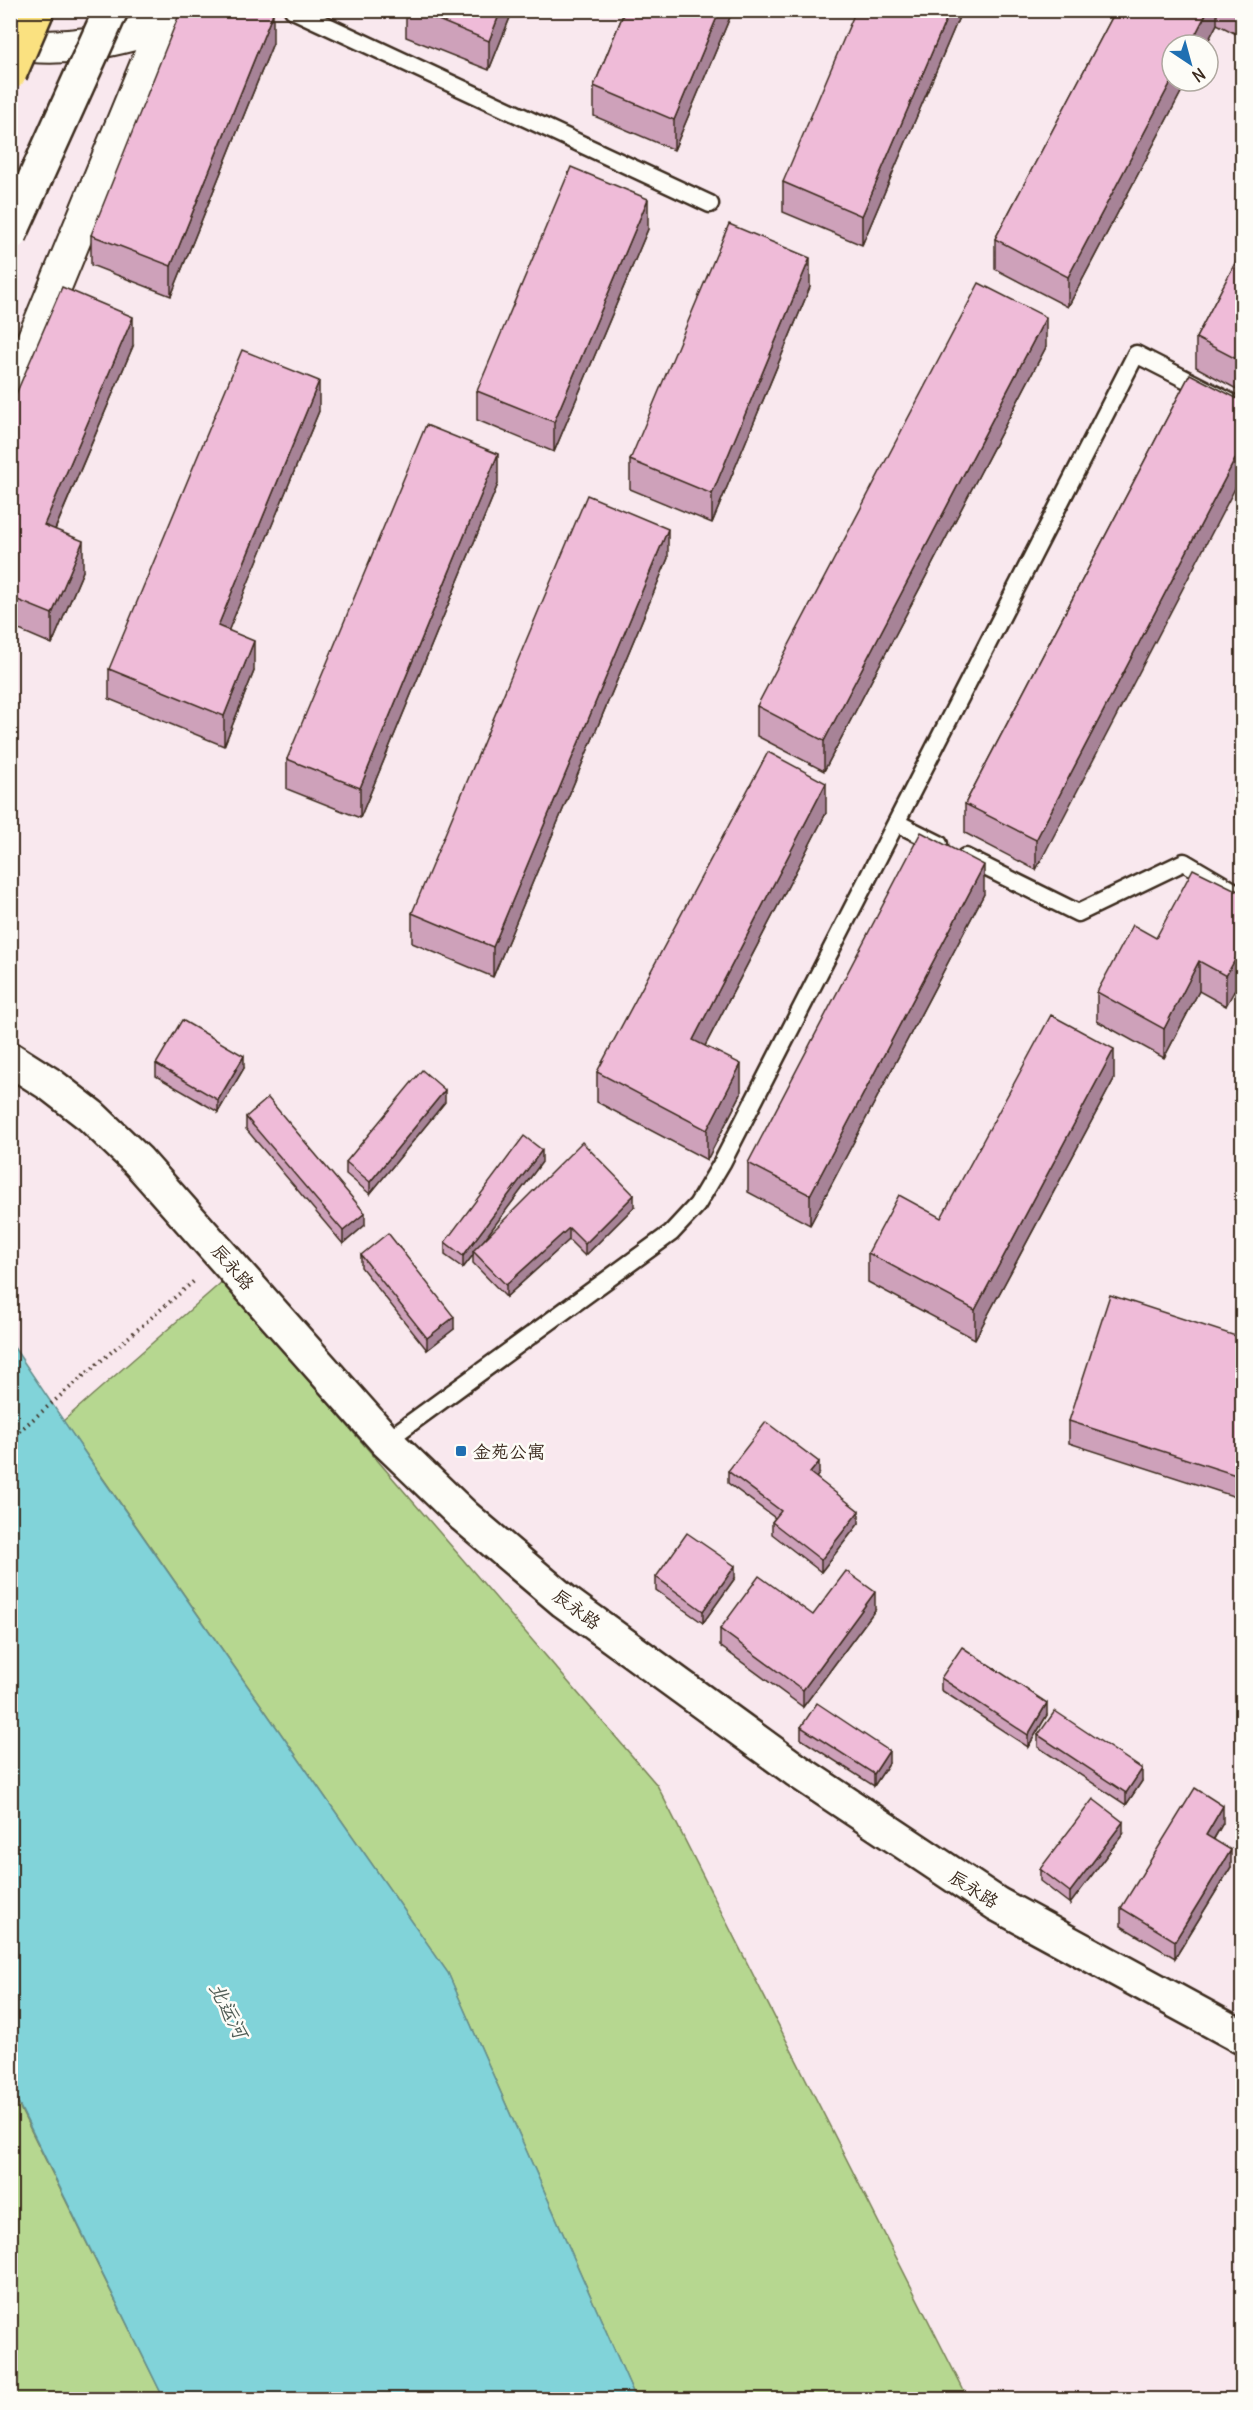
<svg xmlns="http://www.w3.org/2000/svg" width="1253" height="2410" font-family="Delius,'LXGW WenKai TC',sans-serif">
<rect width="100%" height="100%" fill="#f9e8ee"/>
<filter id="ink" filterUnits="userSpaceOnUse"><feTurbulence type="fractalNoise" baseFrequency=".0167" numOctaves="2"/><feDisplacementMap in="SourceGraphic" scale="12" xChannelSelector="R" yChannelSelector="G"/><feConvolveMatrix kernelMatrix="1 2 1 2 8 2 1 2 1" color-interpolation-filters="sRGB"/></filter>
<g filter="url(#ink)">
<g fill="#b6d790" stroke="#788057" stroke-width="1.5">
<path d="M223,1281L657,1785L968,2399H636L448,1973L63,1421Z"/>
<path d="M10,2088L164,2399H11Z"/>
</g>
<path fill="#81d3d9" stroke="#658f8e" stroke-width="1.5" d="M11,1343L98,1472L448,1973L636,2399H164L11,2088Z"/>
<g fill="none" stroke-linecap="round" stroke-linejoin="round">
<defs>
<g id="service">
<path d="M293,10L710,204"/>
<path d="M897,823L939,844"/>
<path d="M965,857L1078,913L1184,862L1242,896"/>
<path d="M386,1441L671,1233L697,1205L722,1163L1136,354L1242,408"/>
</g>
<g id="minor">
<path d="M10,43C64,53 112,41 163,26"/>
<path d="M10,396L169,10"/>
</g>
<path id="secondary" d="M10,1059L51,1085L91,1116L138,1161L386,1441L464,1516L564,1601L796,1770L997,1904L1242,2037"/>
</defs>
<use href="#service" stroke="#3b2a1e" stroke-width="21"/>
<use href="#minor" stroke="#3b2a1e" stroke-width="36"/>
<use href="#secondary" stroke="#3b2a1e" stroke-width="38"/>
<path stroke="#3b2a1e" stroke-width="4" stroke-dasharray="1.5 4.5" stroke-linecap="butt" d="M10,1439L194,1281"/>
<use href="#service" stroke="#fdfcf7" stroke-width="16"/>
<use href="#minor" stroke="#fdfcf7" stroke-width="32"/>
<use href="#secondary" stroke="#fdfcf7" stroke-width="33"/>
<defs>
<path id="tertiary-bridge" d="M10,234L111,10"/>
<path id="trunk-bridge" d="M10,73L37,10"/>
</defs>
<use href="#tertiary-bridge" stroke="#3b2a1e" stroke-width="38" stroke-linecap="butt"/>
<use href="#trunk-bridge" stroke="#3b2a1e" stroke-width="38" stroke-linecap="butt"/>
<use href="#tertiary-bridge" stroke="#fdfcf7" stroke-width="33"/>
<use href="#trunk-bridge" stroke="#fae180" stroke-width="33"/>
</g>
<g fill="#cea1ba" stroke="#3b2a1e" stroke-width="1.5">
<path d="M406,10H513L489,70L406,37Z"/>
<path d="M625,10H733L674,150L594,116V86Z"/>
<path d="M962,10L862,245L783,212V182Z"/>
<path d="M1116,10H1242V37L1217,24L1068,307L995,269V239Z"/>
<path d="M273,43L171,296L91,265V235Z"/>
<path d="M648,229L554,452L477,420V391Z"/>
<path d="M1242,250V392L1196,367V338Z"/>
<path d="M810,287L712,523L630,489V460Z"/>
<path d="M133,346L55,530L83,571L52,644L10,626V408Z"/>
<path d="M1046,347L824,771L757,736V706Z"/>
<path d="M1190,374L1036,870L965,833V804Z"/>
<path d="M319,411L228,631L254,671L224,746L109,699V669Z"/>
<path d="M498,484L360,818L287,789V759Z"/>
<path d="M668,558L493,977L412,943V913Z"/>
<path d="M1242,774V820L1236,817V788Z"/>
<path d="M826,813L705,1046L741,1094L707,1160L597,1102V1072Z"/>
<path d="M1242,893L1226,1006L1199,991L1164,1058L1097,1021V992L1156,938Z"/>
<path d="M984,894L810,1225L748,1192V1163Z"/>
<path d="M156,1064L244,1068L218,1112L156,1076Z"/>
<path d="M1114,1079L975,1339L868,1282V1253L941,1218Z"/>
<path d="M445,1102L370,1194L346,1174V1162Z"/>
<path d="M246,1117L365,1225L343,1244L246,1129Z"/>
<path d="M542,1162L485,1238L634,1207L585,1256L569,1240L506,1297L473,1263V1255L463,1268L445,1255V1242Z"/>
<path d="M361,1255L454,1329L427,1350L361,1267Z"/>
<path d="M1242,1338V1499L1069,1443V1421Z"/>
<path d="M728,1471L819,1474L816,1477L859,1523L821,1572L772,1534V1522L775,1518L728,1483Z"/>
<path d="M656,1577L735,1578L703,1623L656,1590Z"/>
<path d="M875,1610L803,1707L720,1646V1629L813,1615Z"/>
<path d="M941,1678L1047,1715L1028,1747L941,1690Z"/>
<path d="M801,1727L889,1763L874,1786L801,1739Z"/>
<path d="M1038,1735L1142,1781L1126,1805L1038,1747Z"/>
<path d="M1223,1823L1214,1839L1231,1867L1175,1958L1121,1926V1908Z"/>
<path d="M1123,1834L1070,1904L1040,1881V1869Z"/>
</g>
<g fill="#a78397" stroke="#3b2a1e" stroke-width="1.5">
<path d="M501,10H513L489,70V41Z"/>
<path d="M720,10H733L674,150V120Z"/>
<path d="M950,10H962L862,245V216Z"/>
<path d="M1208,10H1217V24L1206,45H1190Z"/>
<path d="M273,13V43L171,296V266Z"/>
<path d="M1172,80V81H1187L1068,307V277Z"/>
<path d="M648,199V229L554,452V422Z"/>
<path d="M810,258V287L712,523V494Z"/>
<path d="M133,317V346L44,555V525Z"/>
<path d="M1046,317V347L824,771V741Z"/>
<path d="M319,381V411L218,656V626Z"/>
<path d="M1242,446V475L1036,870V840Z"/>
<path d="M498,454V484L360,818V788Z"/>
<path d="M668,529V558L493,977V947Z"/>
<path d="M83,541V571L52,644V614Z"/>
<path d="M254,641V671L224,746V716Z"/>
<path d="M826,783V813L693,1069V1040Z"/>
<path d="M984,865V894L810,1225V1195Z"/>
<path d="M1242,947V977L1226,1006V976Z"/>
<path d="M1199,961V991L1164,1058V1029Z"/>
<path d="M1114,1049V1079L975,1339V1310Z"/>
<path d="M244,1056V1068L218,1112V1100Z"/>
<path d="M741,1064V1094L707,1160V1130Z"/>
<path d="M445,1090V1102L370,1194V1182Z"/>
<path d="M542,1150V1162L475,1252L473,1251V1255L463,1268V1256Z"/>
<path d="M634,1195V1207L585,1256V1244Z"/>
<path d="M365,1213V1225L343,1244V1231Z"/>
<path d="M569,1228V1240L506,1297V1285Z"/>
<path d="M454,1317V1329L427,1350V1338Z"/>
<path d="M819,1462V1474L810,1485V1473Z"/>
<path d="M859,1511V1523L821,1572V1560Z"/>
<path d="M735,1566V1578L703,1623V1611Z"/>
<path d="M875,1592V1610L803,1707V1690Z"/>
<path d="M1047,1703V1715L1028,1747V1735Z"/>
<path d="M889,1751V1763L874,1786V1774Z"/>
<path d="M1142,1769V1781L1126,1805V1793Z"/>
<path d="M1223,1806V1823L1206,1852V1835Z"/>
<path d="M1123,1822V1834L1070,1904V1892Z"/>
<path d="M1231,1850V1867L1175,1958V1941Z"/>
</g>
<g fill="#efbbd8" stroke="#3b2a1e" stroke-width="1.5">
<path d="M181,10H266L273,13L171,266L91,235Z"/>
<path d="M414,10H501L489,41Z"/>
<path d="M625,10H720L674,120L594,86Z"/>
<path d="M856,10H950L862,216L783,182Z"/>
<path d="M1116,10H1208L1190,45H1172V80L1068,277L995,239Z"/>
<path d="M571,167L648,199L554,422L477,391Z"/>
<path d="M729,224L810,258L712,494L630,460Z"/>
<path d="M1242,250V362L1196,338Z"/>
<path d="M979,283L1046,317L824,741L757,706Z"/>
<path d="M62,287L133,317L44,525L83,541L52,614L10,597V408Z"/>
<path d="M242,350L319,381L218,626L254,641L224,716L109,669Z"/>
<path d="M1190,374L1242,401V446L1036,840L965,804Z"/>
<path d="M426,425L498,454L360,788L287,759Z"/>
<path d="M587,495L668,529L493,947L412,913Z"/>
<path d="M768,752L826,783L693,1040L741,1064L707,1130L597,1072Z"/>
<path d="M1242,774V791L1236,788Z"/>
<path d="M921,832L984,865L810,1195L748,1163Z"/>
<path d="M1193,869L1242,893V947L1226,976L1199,961L1164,1029L1097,992L1133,925L1156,938Z"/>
<path d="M1051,1015L1114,1049L975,1310L868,1253L899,1195L941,1218Z"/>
<path d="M182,1020L244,1056L218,1100L156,1064Z"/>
<path d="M422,1070L445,1090L370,1182L346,1162Z"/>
<path d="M268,1098L365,1213L343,1231L246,1117Z"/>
<path d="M524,1136L542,1150L463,1256L445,1242Z"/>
<path d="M582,1142L634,1195L585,1244L569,1228L506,1285L473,1251Z"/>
<path d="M388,1233L454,1317L427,1338L361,1255Z"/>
<path d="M1110,1295L1242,1338V1477L1069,1421Z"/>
<path d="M766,1422L819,1462L810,1473L859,1511L821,1560L772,1522L781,1511L728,1471Z"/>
<path d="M687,1533L735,1566L703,1611L656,1577Z"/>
<path d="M846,1571L875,1592L803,1690L720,1629L759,1576L813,1615Z"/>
<path d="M962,1647L1047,1703L1028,1735L941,1678Z"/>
<path d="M817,1703L889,1751L874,1774L801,1727Z"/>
<path d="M1055,1711L1142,1769L1126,1793L1038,1735Z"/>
<path d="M1195,1788L1223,1806L1206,1835L1231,1850L1175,1941L1121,1908Z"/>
<path d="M1093,1799L1123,1822L1070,1892L1040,1869Z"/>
</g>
</g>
<rect fill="#1f6fb2" stroke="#fdfcf7" stroke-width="2" x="455" y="1445" width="12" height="12" rx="3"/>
<g text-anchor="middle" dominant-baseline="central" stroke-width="5" stroke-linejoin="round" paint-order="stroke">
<g font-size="18" fill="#3b2a1e" stroke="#fdfcf7">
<text transform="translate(233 1267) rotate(49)">辰永路</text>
<text transform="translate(577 1609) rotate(37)">辰永路</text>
<text transform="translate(974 1889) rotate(32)">辰永路</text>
</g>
<g font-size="18" fill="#3b2a1e" stroke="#fdfcf7" text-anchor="start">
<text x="473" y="1451">金苑公寓</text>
</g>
<g font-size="20" font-style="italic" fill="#505d56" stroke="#fdfcf7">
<text transform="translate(229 2010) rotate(63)">北运河</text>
</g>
</g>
<rect width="1253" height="2410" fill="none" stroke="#fdfcf7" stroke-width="36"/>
<rect x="18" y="18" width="1217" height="2374" fill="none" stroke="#3b2a1e" stroke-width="2" filter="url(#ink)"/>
<g transform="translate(1190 63) rotate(144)"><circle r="28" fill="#fdfcf7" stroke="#afa8a0" stroke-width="1.5"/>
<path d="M0-4.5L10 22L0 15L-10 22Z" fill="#1f6fb2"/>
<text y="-9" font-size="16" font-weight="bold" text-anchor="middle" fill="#3b2a1e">N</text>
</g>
</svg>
